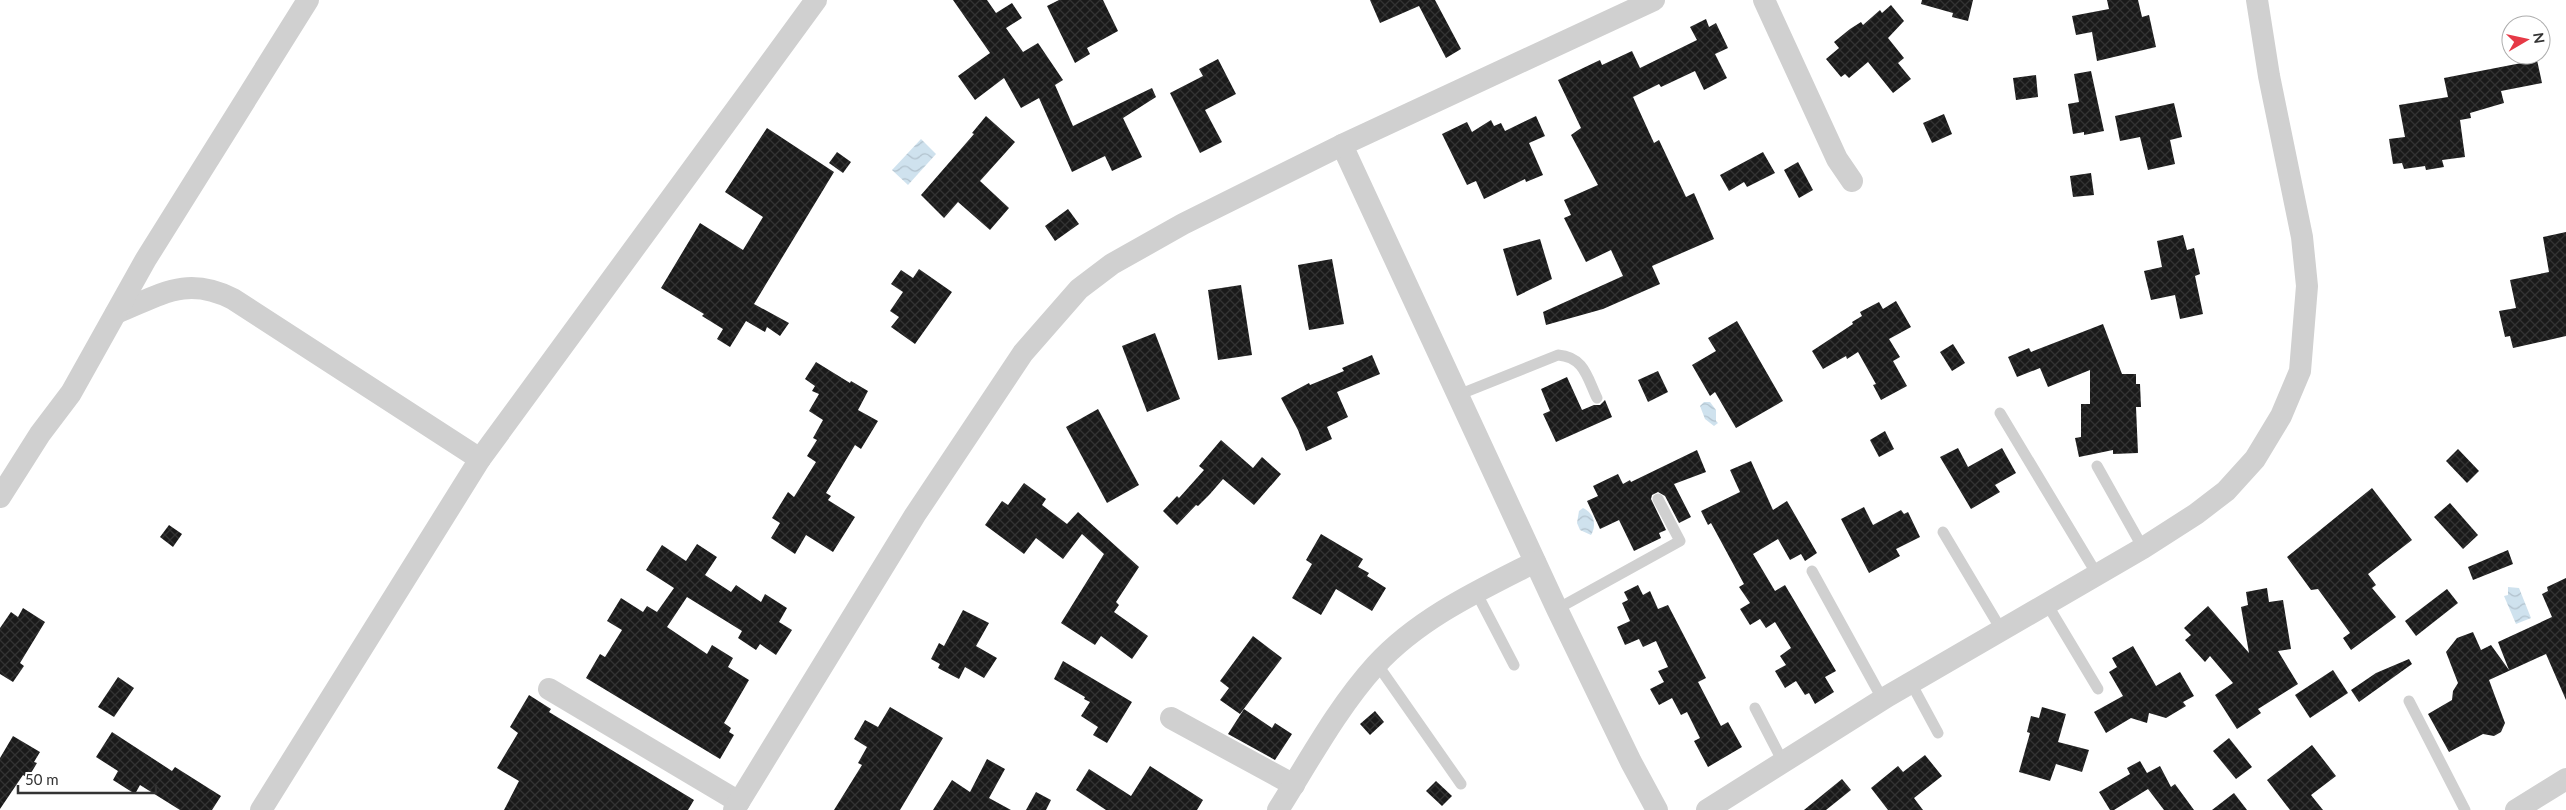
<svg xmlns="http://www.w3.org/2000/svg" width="2566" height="810" font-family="Lato,sans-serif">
<defs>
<pattern id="water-waves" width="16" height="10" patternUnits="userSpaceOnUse" patternTransform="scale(1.25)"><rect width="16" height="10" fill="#cfe2ee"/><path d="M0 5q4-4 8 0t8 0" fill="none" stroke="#b2c2cd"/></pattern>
<pattern id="building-cross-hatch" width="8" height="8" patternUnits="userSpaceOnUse" patternTransform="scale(1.25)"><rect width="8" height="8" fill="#1a1a1a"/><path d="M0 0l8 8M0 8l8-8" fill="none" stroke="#333"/></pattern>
</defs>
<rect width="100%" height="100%" fill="#fff"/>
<g fill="url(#water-waves)">
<path d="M921,139L936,154L908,185L892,170Z"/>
<path d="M1704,402H1710L1716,410V421L1718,423L1714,426L1705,419L1700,406Z"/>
<path d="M1583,508C1594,513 1597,525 1591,535L1580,530L1577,523L1579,511Z"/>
<path d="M2508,587L2519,588L2531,618L2516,624L2504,596L2508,595Z"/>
</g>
<g fill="url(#building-cross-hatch)">
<path d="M953,0H987L996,13L1012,3L1022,18L1006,28L1023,52L1038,43L1063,80L1055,85L1073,126L1152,88L1156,97L1123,118L1142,157L1112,171L1105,156L1072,172L1039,98L1021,108L1004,78L975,100L958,76L990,53Z"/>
<path d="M1059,0H1103L1118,31L1087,48L1090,54L1075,63L1047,6Z"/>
<path d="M1370,0H1435L1461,49L1446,58L1419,6L1380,23Z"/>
<path d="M1922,0H1973L1968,21L1952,17L1953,13L1921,4Z"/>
<path d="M2107,0H2138L2142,17L2149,15L2156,47L2097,61L2092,32L2076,35L2072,16L2109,9Z"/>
<path d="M1891,5L1904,21L1888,38L1904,58L1898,63L1911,79L1893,93L1868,62L1849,78L1845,74L1841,77L1826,59L1839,48L1834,42L1850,29L1861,22L1863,25L1880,10L1882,13Z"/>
<path d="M1706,19L1709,27L1716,23L1728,48L1715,54L1727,78L1704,90L1695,71L1661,87L1659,84L1633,97L1654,143L1659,140L1686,197L1694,193L1714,239L1652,266L1660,284L1603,309L1546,325L1543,312L1623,276L1611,250L1586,262L1564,218L1571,215L1564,200L1598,185L1571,135L1581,128L1558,80L1600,60L1602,65L1632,51L1640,68L1697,40L1690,27Z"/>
<path d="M1218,59L1236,94L1205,110L1222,142L1200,153L1170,93L1203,76L1199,69Z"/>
<path d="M2537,60L2542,83L2501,91L2504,103L2470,113L2471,118L2460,120L2465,157L2442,160L2444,167L2426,170L2425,166L2404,169L2402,163L2393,164L2389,139L2405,137L2399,105L2448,97L2444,78Z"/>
<path d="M2091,71L2104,131L2084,135V132L2073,134L2068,104L2079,102L2074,74Z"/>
<path d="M2036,75L2038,97L2016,100L2013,78Z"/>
<path d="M2174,103L2182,137L2170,140L2175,164L2148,170L2140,137L2120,141L2115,116Z"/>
<path d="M1944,114L1952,134L1932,143L1923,123Z"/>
<path d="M986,116L1015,142L980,181L1009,208L990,230L958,202L944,218L921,195L974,134L972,133Z"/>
<path d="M1536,116L1545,136L1529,143L1543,175L1526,182L1525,179L1484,199L1476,181L1467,185L1442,134L1467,122L1472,132L1491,120L1494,126L1501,123L1505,131Z"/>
<path d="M767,128L834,172L754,304L789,323L780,336L767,327L765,332L746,321L730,347L717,339L723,329L702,316L704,314L661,288L700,223L743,250L763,217L725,192Z"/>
<path d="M837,152L851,162L843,173L829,163Z"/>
<path d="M1763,152L1775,173L1747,187L1744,182L1729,191L1720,175Z"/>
<path d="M1798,162L1813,190L1799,198L1784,170Z"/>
<path d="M2091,173L2094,195L2073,197L2070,176Z"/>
<path d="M1068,209L1079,224L1055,241L1045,226Z"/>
<path d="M2566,232V336L2513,348L2510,336L2505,337L2499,311L2516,308L2510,280L2549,272L2543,237Z"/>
<path d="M2183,235L2187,250L2194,248L2200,274L2195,276L2203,314L2180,319L2175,295L2151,300L2144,271L2162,267L2157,241Z"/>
<path d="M1540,239L1552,279L1517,296L1503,249Z"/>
<path d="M1332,259L1344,324L1309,330L1298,265Z"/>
<path d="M919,269L952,292L915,344L891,327L899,317L890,311L903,292L891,284L901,270L913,278Z"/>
<path d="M1241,285L1252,355L1218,360L1208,290Z"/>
<path d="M1896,301L1911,327L1889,339L1900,357L1893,361L1907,386L1881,400L1873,385L1876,384L1858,352L1847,359L1846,356L1823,369L1812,351L1853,324L1852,322L1862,316L1860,312L1879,302L1883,309Z"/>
<path d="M1737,321L1783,401L1736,428L1715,392L1710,396L1692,365L1716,351L1708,338Z"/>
<path d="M2103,324L2122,374H2136V384H2140L2141,407H2136L2138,453L2113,454V450L2079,457L2075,438L2081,437V404H2090V370L2048,387L2040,368L2017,377L2008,357L2029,348L2031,352Z"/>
<path d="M1155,333L1180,399L1147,412L1122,346Z"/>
<path d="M1953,344L1965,363L1952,371L1940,352Z"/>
<path d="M1372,355L1380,374L1337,392L1348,417L1327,427L1332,439L1306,451L1298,430L1281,398L1309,383L1310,385L1344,371L1342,368Z"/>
<path d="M816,362L850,383L851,381L868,391L858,410L878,421L861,449L855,445L826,493L831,496L828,500L855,517L833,552L806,535L795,554L771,538L780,523L772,518L788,492L794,497L816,462L807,456L817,440L813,438L823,420L809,411L819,394L812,391L815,386L805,379Z"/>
<path d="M1658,371L1668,392L1648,402L1638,380Z"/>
<path d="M1567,377L1582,410L1594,405H1600L1605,400L1612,417L1556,442L1543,414L1550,411L1541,389Z"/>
<path d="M1098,409L1139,485L1107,503L1066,427Z"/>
<path d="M1885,431L1894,449L1879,457L1870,440Z"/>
<path d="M1221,440L1253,468L1262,457L1281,474L1254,505L1223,479L1210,494L1198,506L1196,505L1177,525L1163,511L1177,496L1179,498L1204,470L1199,466Z"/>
<path d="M1958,448L1968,467L2002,448L2016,473L1995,485L2000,492L1971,509L1940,457Z"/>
<path d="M2458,449L2479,471L2467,483L2446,461Z"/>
<path d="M1697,450L1706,472L1674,484L1691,517L1679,523L1665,496L1658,492L1652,495L1651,499L1666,530L1659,533L1661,538L1634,551L1619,520L1600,529L1587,501L1598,496L1593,486L1618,474L1623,484L1630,480L1631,482Z"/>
<path d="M1751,461L1773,510L1787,501L1817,553L1805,561L1801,554L1790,560L1778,539L1753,554L1775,591L1785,585L1836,671L1825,677L1834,692L1815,704L1809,693L1805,695L1796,681L1785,688L1775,671L1786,665L1780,656L1791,648L1775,622L1766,628L1760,619L1750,625L1740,609L1750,603L1739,587L1744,584L1711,523L1708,525L1701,511L1740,492L1730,470Z"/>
<path d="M1024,483L1046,499L1042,505L1067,524L1078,512L1139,567L1116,602L1119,605L1114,612L1148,636L1132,659L1101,636L1095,645L1061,623L1104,554L1082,534L1063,559L1036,538L1024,554L985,525L1002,501L1008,505Z"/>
<path d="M2372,488L2412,540L2368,574L2376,585L2372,588L2396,617L2351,650L2343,638L2350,633L2318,589L2311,590L2287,557Z"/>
<path d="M2450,503L2478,535L2463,549L2434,517Z"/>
<path d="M1864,507L1873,525L1901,510L1904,514L1908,512L1920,537L1896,549L1900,556L1869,573L1841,519Z"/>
<path d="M169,525L182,534L173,547L160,537Z"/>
<path d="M1321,534L1363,559L1358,567L1369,573L1367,576L1386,588L1372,611L1336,589L1321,615L1292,598L1312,564L1306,560Z"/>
<path d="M697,544L717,557L705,575L731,592L736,585L761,602L765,594L787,608L779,622L792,630L776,655L760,644L756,650L738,638L742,631L687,597L667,627L707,654L712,645L733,658L728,667L749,680L724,723L731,728L729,732L734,735L720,759L586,678L600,654L605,657L622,630L607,621L621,598L643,612L647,606L657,612L674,588L646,570L662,545L686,561Z"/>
<path d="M2508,550L2513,564L2473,580L2468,567Z"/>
<path d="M2566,578V700L2546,654L2489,680L2505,723L2501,732L2494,736L2483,734L2449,752L2428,714L2452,700L2453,691L2458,683L2446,652L2457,638L2473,632L2481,650L2491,645L2509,670L2498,642L2552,617L2542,594L2548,591L2547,587Z"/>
<path d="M1638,585L1643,595L1650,591L1658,609L1668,605L1706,678L1698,682L1721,726L1728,722L1742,747L1708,767L1694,741L1700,738L1687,712L1681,715L1672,698L1659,705L1650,689L1664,682L1658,671L1668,667L1656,641L1643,647L1639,639L1625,645L1617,627L1630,621L1622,603L1628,600L1624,592Z"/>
<path d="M2267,588L2269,602L2283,600L2291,649L2278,651L2298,684L2258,709L2261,713L2237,729L2215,695L2233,683L2210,656L2205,662L2185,640L2191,635L2184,628L2208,606L2249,653L2241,607L2248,605L2246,592Z"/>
<path d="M2447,589L2458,603L2416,636L2405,621Z"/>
<path d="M23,608L45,622L20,663L24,666L13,682L0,674V628L11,612L18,617Z"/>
<path d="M963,610L989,623L976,646L997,658L984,678L965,667L959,679L938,668L940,664L931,659L939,643L944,646Z"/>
<path d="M1253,636L1282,658L1240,714L1220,700L1229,688L1220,681Z"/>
<path d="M2133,646L2156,686L2180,672L2194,696L2183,702L2186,706L2166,718L2149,713L2147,723L2131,718L2106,733L2094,712L2123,696L2109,672L2117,667L2112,658Z"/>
<path d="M2409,659L2412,664L2359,702L2351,690L2376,673Z"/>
<path d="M1063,661L1132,702L1107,743L1093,735L1098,727L1081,716L1090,702L1084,699L1085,697L1054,679Z"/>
<path d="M2333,670L2348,693L2310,718L2295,695Z"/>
<path d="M118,677L134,688L114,717L98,707Z"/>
<path d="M529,695L551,709L549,712L694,800L688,810H504L519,781L497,768L518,733L510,727Z"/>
<path d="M890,707L943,738L900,810H834L862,765L858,763L867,747L854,739L865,720L878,727Z"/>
<path d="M2042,707L2066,714L2058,742L2089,750L2082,772L2056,764L2050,781L2019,772L2030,733L2027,732L2031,716L2039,718Z"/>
<path d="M1244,709L1272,728L1275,723L1292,734L1275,760L1228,734Z"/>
<path d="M1375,711L1384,722L1370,735L1360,724Z"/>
<path d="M112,732L172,771L175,767L221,796L212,810H180L140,785L135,794L113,780L118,771L96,757Z"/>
<path d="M13,736L40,752L34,762L37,763L28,778L23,775L0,809V758Z"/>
<path d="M2229,738L2252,767L2236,779L2213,751Z"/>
<path d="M2312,745L2336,776L2311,795L2323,810H2290L2267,780Z"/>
<path d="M1925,755L1942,776L1914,798L1923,810H1888L1871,788L1898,766L1903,772Z"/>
<path d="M987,759L1005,769L989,798L1011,810H933L952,780L970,792Z"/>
<path d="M2140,761L2147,773L2160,766L2171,787L2175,784L2194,810H2164L2148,789L2114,810H2110L2099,792L2130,774L2127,768Z"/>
<path d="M1150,766L1203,800L1197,810H1106L1076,790L1089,769L1131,796Z"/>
<path d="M1842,779L1851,790L1826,810H1804Z"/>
<path d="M1436,781L1452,796L1442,806L1426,791Z"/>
<path d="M1036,792L1051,800L1046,810H1026Z"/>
<path d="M2234,793L2247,810H2212Z"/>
</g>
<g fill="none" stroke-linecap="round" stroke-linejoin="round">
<g stroke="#d0d0d0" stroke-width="11">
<path d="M1458,395L1558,355C1584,357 1587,377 1597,398"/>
<path d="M2000,413L2098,576"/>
<path d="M2097,466L2143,548"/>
<path d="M1943,532L2002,631"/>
<path d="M1812,571L1883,700"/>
<path d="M1476,592L1514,665"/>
<path d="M2047,604L2098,689"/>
<path d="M1557,609L1680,541L1658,499"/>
<path d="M1377,664L1461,784"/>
<path d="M1911,683L1938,733"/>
<path d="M2409,701L2465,810"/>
<path d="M1755,708L1783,762"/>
</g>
<g stroke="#d0d0d0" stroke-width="22">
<path d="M1764,0L1837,159L1852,181"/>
<path d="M1342,145L1557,609L1631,762L1657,810"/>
<path d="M116,313C161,295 186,275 233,299L480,459"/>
<path d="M0,497L40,434L71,393L146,259L308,0"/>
<path d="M549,689L739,802"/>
<path d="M1171,718L1294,785"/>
<path d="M261,810L480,459L816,0"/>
<path d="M734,810L915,515L1023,353L1079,289L1112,264L1183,224L1342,145L1654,0"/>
<path d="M1278,810C1309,761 1337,708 1376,665C1419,618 1480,590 1535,562"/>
<path d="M1707,810L1888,696L2143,548L2196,514L2226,491L2255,459L2281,416L2300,371L2307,286L2302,237L2269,76L2257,0"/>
<path d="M2516,810L2566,779"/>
</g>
</g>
<g transform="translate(2526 40) rotate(81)"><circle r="24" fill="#ffffff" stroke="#adadad"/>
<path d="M0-4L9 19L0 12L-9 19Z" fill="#e63946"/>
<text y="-8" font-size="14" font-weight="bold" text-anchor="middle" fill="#333333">N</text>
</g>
<path d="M18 785v8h138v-8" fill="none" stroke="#333333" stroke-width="2.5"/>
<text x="25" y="785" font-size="15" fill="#333333" stroke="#ffffff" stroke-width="4" paint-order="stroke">50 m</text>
</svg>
